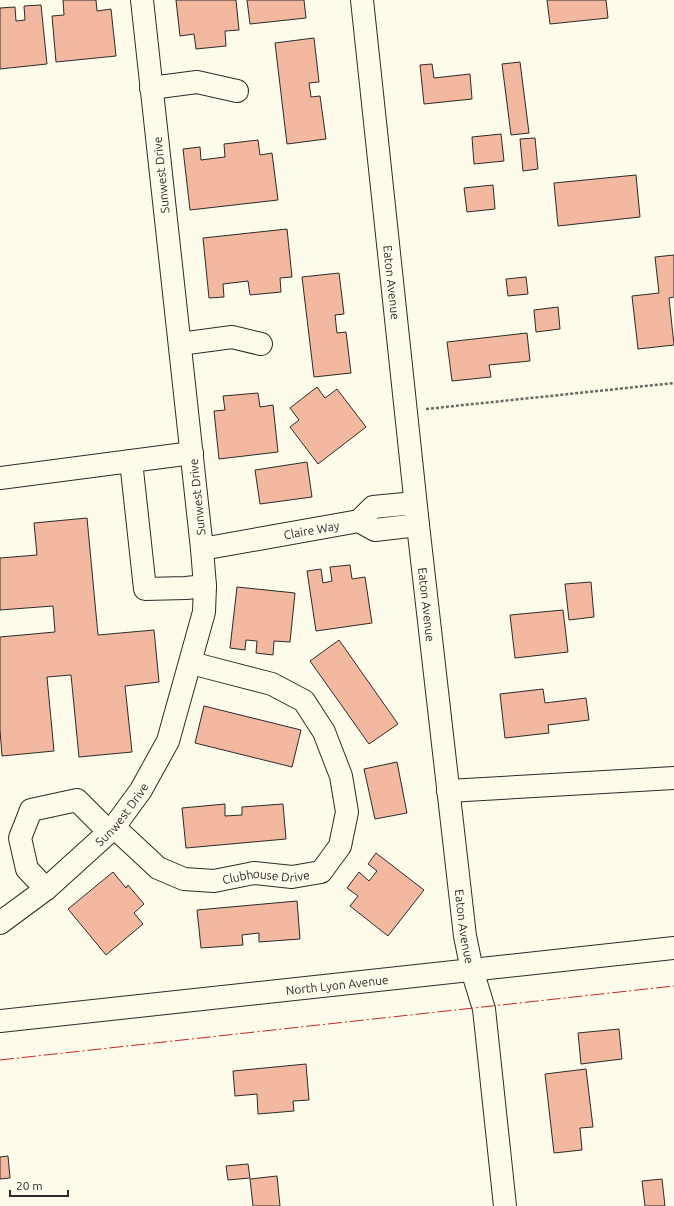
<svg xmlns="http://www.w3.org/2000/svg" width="674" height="1206" font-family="Ubuntu,sans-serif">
<rect width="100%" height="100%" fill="#fdfbea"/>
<g fill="#f2b8a0" stroke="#2b2b2b">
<path d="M63,0H96L97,11L111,9L116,56L56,62L52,16L64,15Z"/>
<path d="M176,0H236L239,30L225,31L226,46L196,49L194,34L180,36Z"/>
<path d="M247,0H304L306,18L250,24Z"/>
<path d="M547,0H606L608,18L550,24Z"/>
<path d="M41,5L47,64L0,69V8L15,7L16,21L25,20L24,6Z"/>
<path d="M314,38L319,82L309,83L311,97L320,96L326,139L287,144L275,43Z"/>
<path d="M520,62L529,133L511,135L502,64Z"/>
<path d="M432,64L434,78L470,74L472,99L424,104L420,65Z"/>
<path d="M501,134L504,161L474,164L472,137Z"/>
<path d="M535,138L538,169L523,171L520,139Z"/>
<path d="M258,140L260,155L272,153L278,200L190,210L183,149L200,147L201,160L225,157L224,144Z"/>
<path d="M636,175L640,217L558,226L554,183Z"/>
<path d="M493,185L495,209L467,212L464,188Z"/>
<path d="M287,229L292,277L280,278L281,292L250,295L248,281L223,284L224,297L209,298L203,238Z"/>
<path d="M674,255V297L669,298L674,345L638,349L632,296L659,293L655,257Z"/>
<path d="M339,273L344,314L335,315L337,333L346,332L351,373L314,377L302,277Z"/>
<path d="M526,277L528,294L508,296L506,279Z"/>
<path d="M558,307L560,329L536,332L534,310Z"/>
<path d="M527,333L530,361L489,365L491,377L452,381L447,342Z"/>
<path d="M317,387L325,398L337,389L366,427L318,464L290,427L299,420L290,408Z"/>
<path d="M258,393L260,407L273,405L278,452L219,459L214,411L225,410L223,396Z"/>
<path d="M307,462L312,497L260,504L255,470Z"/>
<path d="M87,518L98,635L154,630L159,682L125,686L132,752L79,757L71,675L47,677L54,751L2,756L0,730V637L55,632L53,606L0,610V558L37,555L34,523Z"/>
<path d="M350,565L352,579L365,577L372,623L316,631L307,571L321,569L323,583L332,581L330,567Z"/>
<path d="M591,582L594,617L569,620L565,584Z"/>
<path d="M237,587L295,593L290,642L274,641L273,655L256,653L257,641L246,640L245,650L230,648Z"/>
<path d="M563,610L568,652L515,658L510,615Z"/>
<path d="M339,640L398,724L369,744L310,661Z"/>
<path d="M543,689L545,703L586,698L589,720L548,725L549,733L505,738L500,694Z"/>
<path d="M204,706L301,730L292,767L195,743Z"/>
<path d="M397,762L407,813L375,819L364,769Z"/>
<path d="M225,804V816L242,815V807L283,804L286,839L186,848L182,808Z"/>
<path d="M376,853L424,890L388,936L350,906L358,896L347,888L359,872L369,881L377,871L368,864Z"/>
<path d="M113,872L126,888L128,885L144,904L134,913L143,924L106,955L68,909Z"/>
<path d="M297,901L300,939L259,942V933L242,935L243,945L201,948L197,910Z"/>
<path d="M619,1029L622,1059L581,1064L578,1033Z"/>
<path d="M306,1064L309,1100L293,1101L294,1111L258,1114L257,1094L235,1096L233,1071Z"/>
<path d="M586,1069L593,1127L580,1128L582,1150L554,1153L545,1074Z"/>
<path d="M8,1156L10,1178L0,1179V1157Z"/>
<path d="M248,1164L250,1178L228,1180L226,1166Z"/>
<path d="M277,1176L280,1206H253L250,1179Z"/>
<path d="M662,1179L665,1206H645L642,1181Z"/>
</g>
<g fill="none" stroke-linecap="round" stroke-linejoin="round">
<defs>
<g id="minor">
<path id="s1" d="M362,0L418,525L465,936L472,970L484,1009L505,1206"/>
<path d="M151,88L197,82L237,91"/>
<path d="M180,344L232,337L261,344"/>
<path d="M131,461L145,589L186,588L205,586"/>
<path d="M0,478L192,453"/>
<path d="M359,521L375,530L418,525"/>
<path id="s2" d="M202,549L359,521L373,507L415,503"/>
<path d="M448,791L674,778"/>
<path id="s3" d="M114,827L158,868L184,879L214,881L254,873L292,877L321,872L340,846L347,812L341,776L324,732L304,701L272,684L191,663"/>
<path d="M46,889L27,869L20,838L31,810L77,800L109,832"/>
<path id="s4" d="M0,923L46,889L109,832L114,827L141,790L168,741L204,612L205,586L202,549L142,0"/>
<path id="s5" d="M0,1021L674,948"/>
</g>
</defs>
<use href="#minor" stroke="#2b2b2b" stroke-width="24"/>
<path stroke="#6a6964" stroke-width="2.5" stroke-dasharray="3 2" stroke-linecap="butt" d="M426,409L674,383"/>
<use href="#minor" stroke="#fdfbea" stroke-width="22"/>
<path stroke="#c62828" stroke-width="1" stroke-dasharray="14 3 2 3" stroke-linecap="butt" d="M0,1060L674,986"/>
</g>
<g text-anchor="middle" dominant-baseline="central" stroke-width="3" stroke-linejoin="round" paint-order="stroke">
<g font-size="12" fill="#2b2b2b" stroke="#fdfbea">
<text transform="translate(161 175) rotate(-96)">Sunwest Drive</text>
<text stroke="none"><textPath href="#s1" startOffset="284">Eaton Avenue</textPath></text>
<text transform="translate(197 497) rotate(-96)">Sunwest Drive</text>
<text stroke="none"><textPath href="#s2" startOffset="111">Claire Way</textPath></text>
<text stroke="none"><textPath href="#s1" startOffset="608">Eaton Avenue</textPath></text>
<text stroke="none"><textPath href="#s4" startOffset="164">Sunwest Drive</textPath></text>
<text stroke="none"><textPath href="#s3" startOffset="171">Clubhouse Drive</textPath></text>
<text stroke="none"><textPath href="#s1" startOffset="932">Eaton Avenue</textPath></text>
<text stroke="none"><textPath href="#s5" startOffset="339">North Lyon Avenue</textPath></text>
</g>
</g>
<path d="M10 1190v6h58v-6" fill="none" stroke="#2b2b2b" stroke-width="2"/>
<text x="16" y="1190" font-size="12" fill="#2b2b2b" stroke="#fdfbea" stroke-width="3" paint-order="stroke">20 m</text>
</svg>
